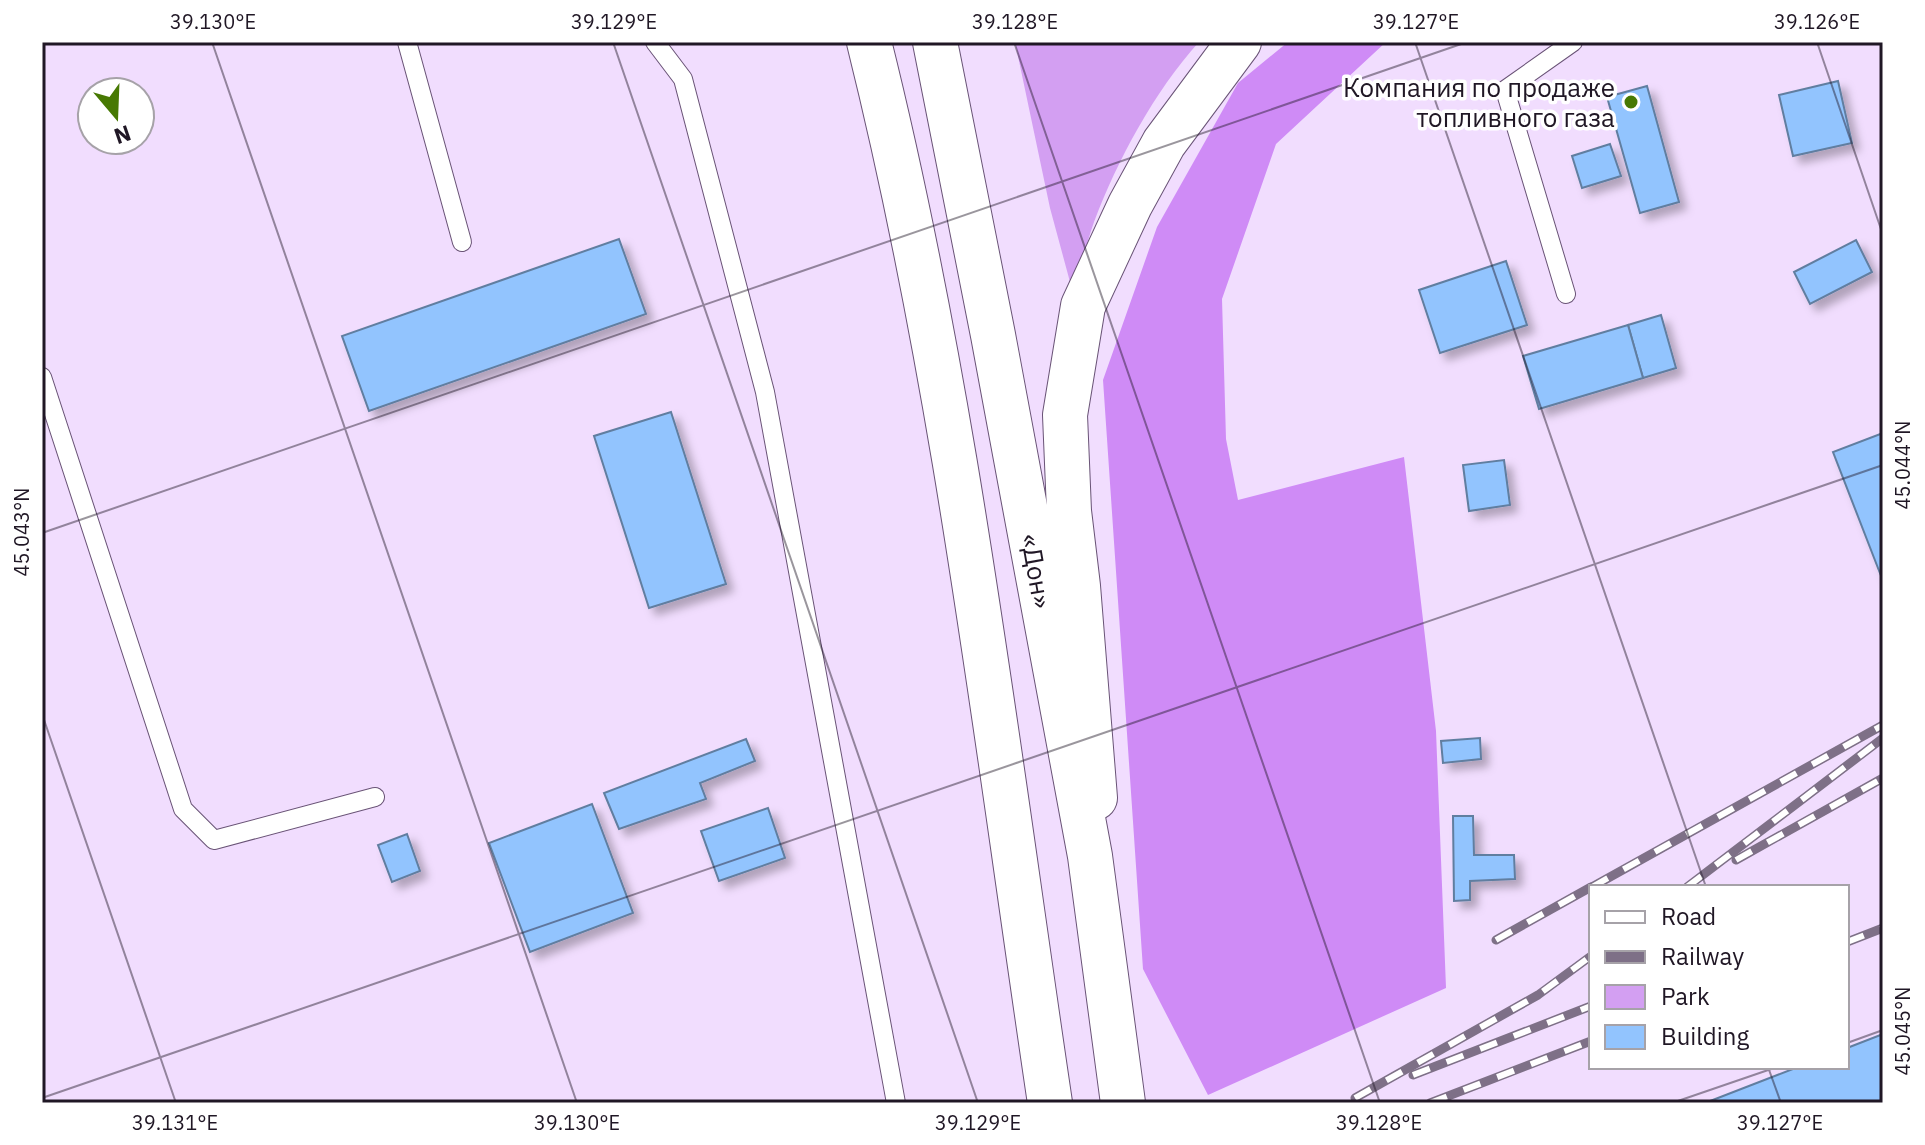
<svg xmlns="http://www.w3.org/2000/svg" width="1925" height="1145" font-family="'IBM Plex Sans',sans-serif">
<defs>
<filter id="shadow"><feDropShadow dx="7" dy="7" stdDeviation="4" flood-color="#0004"/></filter>
</defs>
<rect width="100%" height="100%" fill="#f1ddfe"/>
<path fill="#d39ff2" d="M1015,42H1199C1154,92 1118,159 1094,222C1086,245 1080,270 1073,293L1050,208Z"/>
<path fill="#cf8bf6" d="M1288,42H1386L1276,144L1222,299L1226,439L1238,500L1404,457L1436,731L1446,988L1208,1095L1143,969L1103,380L1157,227L1238,83Z"/>
<g fill="#92c4fe" stroke="#617ea0" stroke-width="2" filter="url(#shadow)">
<path d="M1838,81L1852,143L1793,156L1779,95Z"/>
<path d="M1647,86L1679,202L1640,213L1607,97Z"/>
<path d="M1610,144L1621,176L1582,188L1572,156Z"/>
<path d="M619,239L646,314L369,411L342,336Z"/>
<path d="M1856,240L1872,272L1810,304L1794,272Z"/>
<path d="M1506,261L1527,325L1440,353L1419,290Z"/>
<path d="M1661,315L1676,368L1643,378L1628,325Z"/>
<path d="M1628,325L1643,378L1539,409L1523,356Z"/>
<path d="M671,412L726,584L649,608L594,436Z"/>
<path d="M1883,433V581L1833,452Z"/>
<path d="M1504,460L1510,505L1469,511L1463,465Z"/>
<path d="M1480,738L1481,759L1443,763L1441,741Z"/>
<path d="M746,739L755,761L700,783L706,799L619,829L604,793Z"/>
<path d="M592,804L633,913L530,952L489,843Z"/>
<path d="M768,808L785,858L719,881L701,831Z"/>
<path d="M1453,816H1473L1474,855H1514L1515,879L1470,881V900L1454,901Z"/>
<path d="M407,834L420,871L392,882L378,845Z"/>
<path d="M1883,1034V1103H1705L1798,1067H1847V1048Z"/>
</g>
<g fill="none" stroke-linecap="round" stroke-linejoin="round">
<defs>
<g id="lane">
<path d="M407,42L462,242"/>
<path d="M655,42L683,79L765,392L896,1103"/>
<path d="M1566,294L1505,90L1573,42"/>
<path d="M42,377L183,809L214,840L375,797"/>
</g>
<path id="secondary" d="M1095,798L1078,586L1069,511L1065,415L1083,306L1130,205L1164,143L1239,42"/>
<g id="highway">
<path d="M869,42C956,391 997,748 1050,1103"/>
<path d="M935,42L993,335L1090,856L1123,1103"/>
</g>
</defs>
<use href="#lane" stroke="#695376" stroke-width="20"/>
<use href="#secondary" stroke="#695376" stroke-width="46"/>
<use href="#highway" stroke="#695376" stroke-width="46"/>
<use href="#lane" stroke="#fff" stroke-width="18"/>
<use href="#secondary" stroke="#fff" stroke-width="44"/>
<use href="#highway" stroke="#fff" stroke-width="44"/>
<defs>
<g id="rail">
<path d="M1736,860L1883,778"/>
<path d="M1592,887L1883,725"/>
<path d="M1687,887L1883,738"/>
<path d="M1496,940L1591,887"/>
<path d="M1847,942L1883,928"/>
<path d="M1413,1075L1591,1006"/>
<path d="M1355,1098L1538,995L1591,956"/>
<path d="M1430,1103L1591,1041"/>
</g>
</defs>
<use href="#rail" stroke="#7e7087" stroke-width="9"/>
<use href="#rail" stroke="#fff" stroke-width="6" stroke-dasharray="18" stroke-linecap="butt"/>
</g>
<path fill="none" stroke="#201725" stroke-width="2" stroke-opacity="0.45" d="M212,42L577,1103M613,42L978,1103M1014,42L1380,1103M1415,42L1706,887M1817,42L1883,235M42,533L1467,42M42,714L176,1103M1847,1043L1883,1030M1768,1067L1781,1103M42,1098L1883,465M1672,1103L1777,1067"/>
<circle fill="#477903" stroke="#fff" stroke-width="3" cx="1631" cy="102" r="8"/>
<g text-anchor="middle" dominant-baseline="central" stroke-width="7" stroke-linejoin="round" paint-order="stroke">
<g font-size="26" fill="#201725" stroke="#fff" text-anchor="end">
<text x="1615" y="87">Компания по продаже<tspan x="1615" dy="30">топливного газа</tspan></text>
</g>
<g font-size="26" fill="#201725" stroke="#fff">
<text transform="translate(1037 571) rotate(80)">«Дон»</text>
</g>
</g>
<rect width="1925" height="1145" fill="none" stroke="#ffffff" stroke-width="88"/>
<rect x="1589" y="885" width="260" height="184" fill="#ffffff" stroke="#a6a2a8" stroke-width="2"/>
<rect x="1605" y="911" width="40" height="12" fill="#ffffff" stroke="#a6a2a8" stroke-width="2"/>
<text x="1661" y="925" font-size="24" fill="#201725">Road</text>
<rect x="1605" y="951" width="40" height="12" fill="#7e7087" stroke="#a6a2a8" stroke-width="2"/>
<text x="1661" y="965" font-size="24" fill="#201725">Railway</text>
<rect x="1605" y="985" width="40" height="24" fill="#d39ff2" stroke="#a6a2a8" stroke-width="2"/>
<text x="1661" y="1005" font-size="24" fill="#201725">Park</text>
<rect x="1605" y="1025" width="40" height="24" fill="#92c4fe" stroke="#a6a2a8" stroke-width="2"/>
<text x="1661" y="1045" font-size="24" fill="#201725">Building</text>
<g transform="translate(116 116) rotate(161)"><circle r="38" fill="#ffffff" stroke="#a6a2a8" stroke-width="2"/>
<path d="M0-6L14 30L0 20L-14 30Z" fill="#477903"/>
<text y="-12" font-size="22" font-weight="bold" text-anchor="middle" fill="#201725">N</text>
</g>
<rect x="44" y="44" width="1837" height="1057" fill="none" stroke="#201725" stroke-width="3"/>
<g font-size="20" text-anchor="middle" fill="#201725">
<text x="213" y="29">39.130°E</text>
<text x="614" y="29">39.129°E</text>
<text x="1015" y="29">39.128°E</text>
<text x="1416" y="29">39.127°E</text>
<text x="1817" y="29">39.126°E</text>
<text transform="translate(1903 465) rotate(-90)" y="7">45.044°N</text>
<text transform="translate(22 532) rotate(-90)" y="7">45.043°N</text>
<text transform="translate(1903 1031) rotate(-90)" y="7">45.045°N</text>
<text x="175" y="1130">39.131°E</text>
<text x="577" y="1130">39.130°E</text>
<text x="978" y="1130">39.129°E</text>
<text x="1379" y="1130">39.128°E</text>
<text x="1780" y="1130">39.127°E</text>
</g>
</svg>
